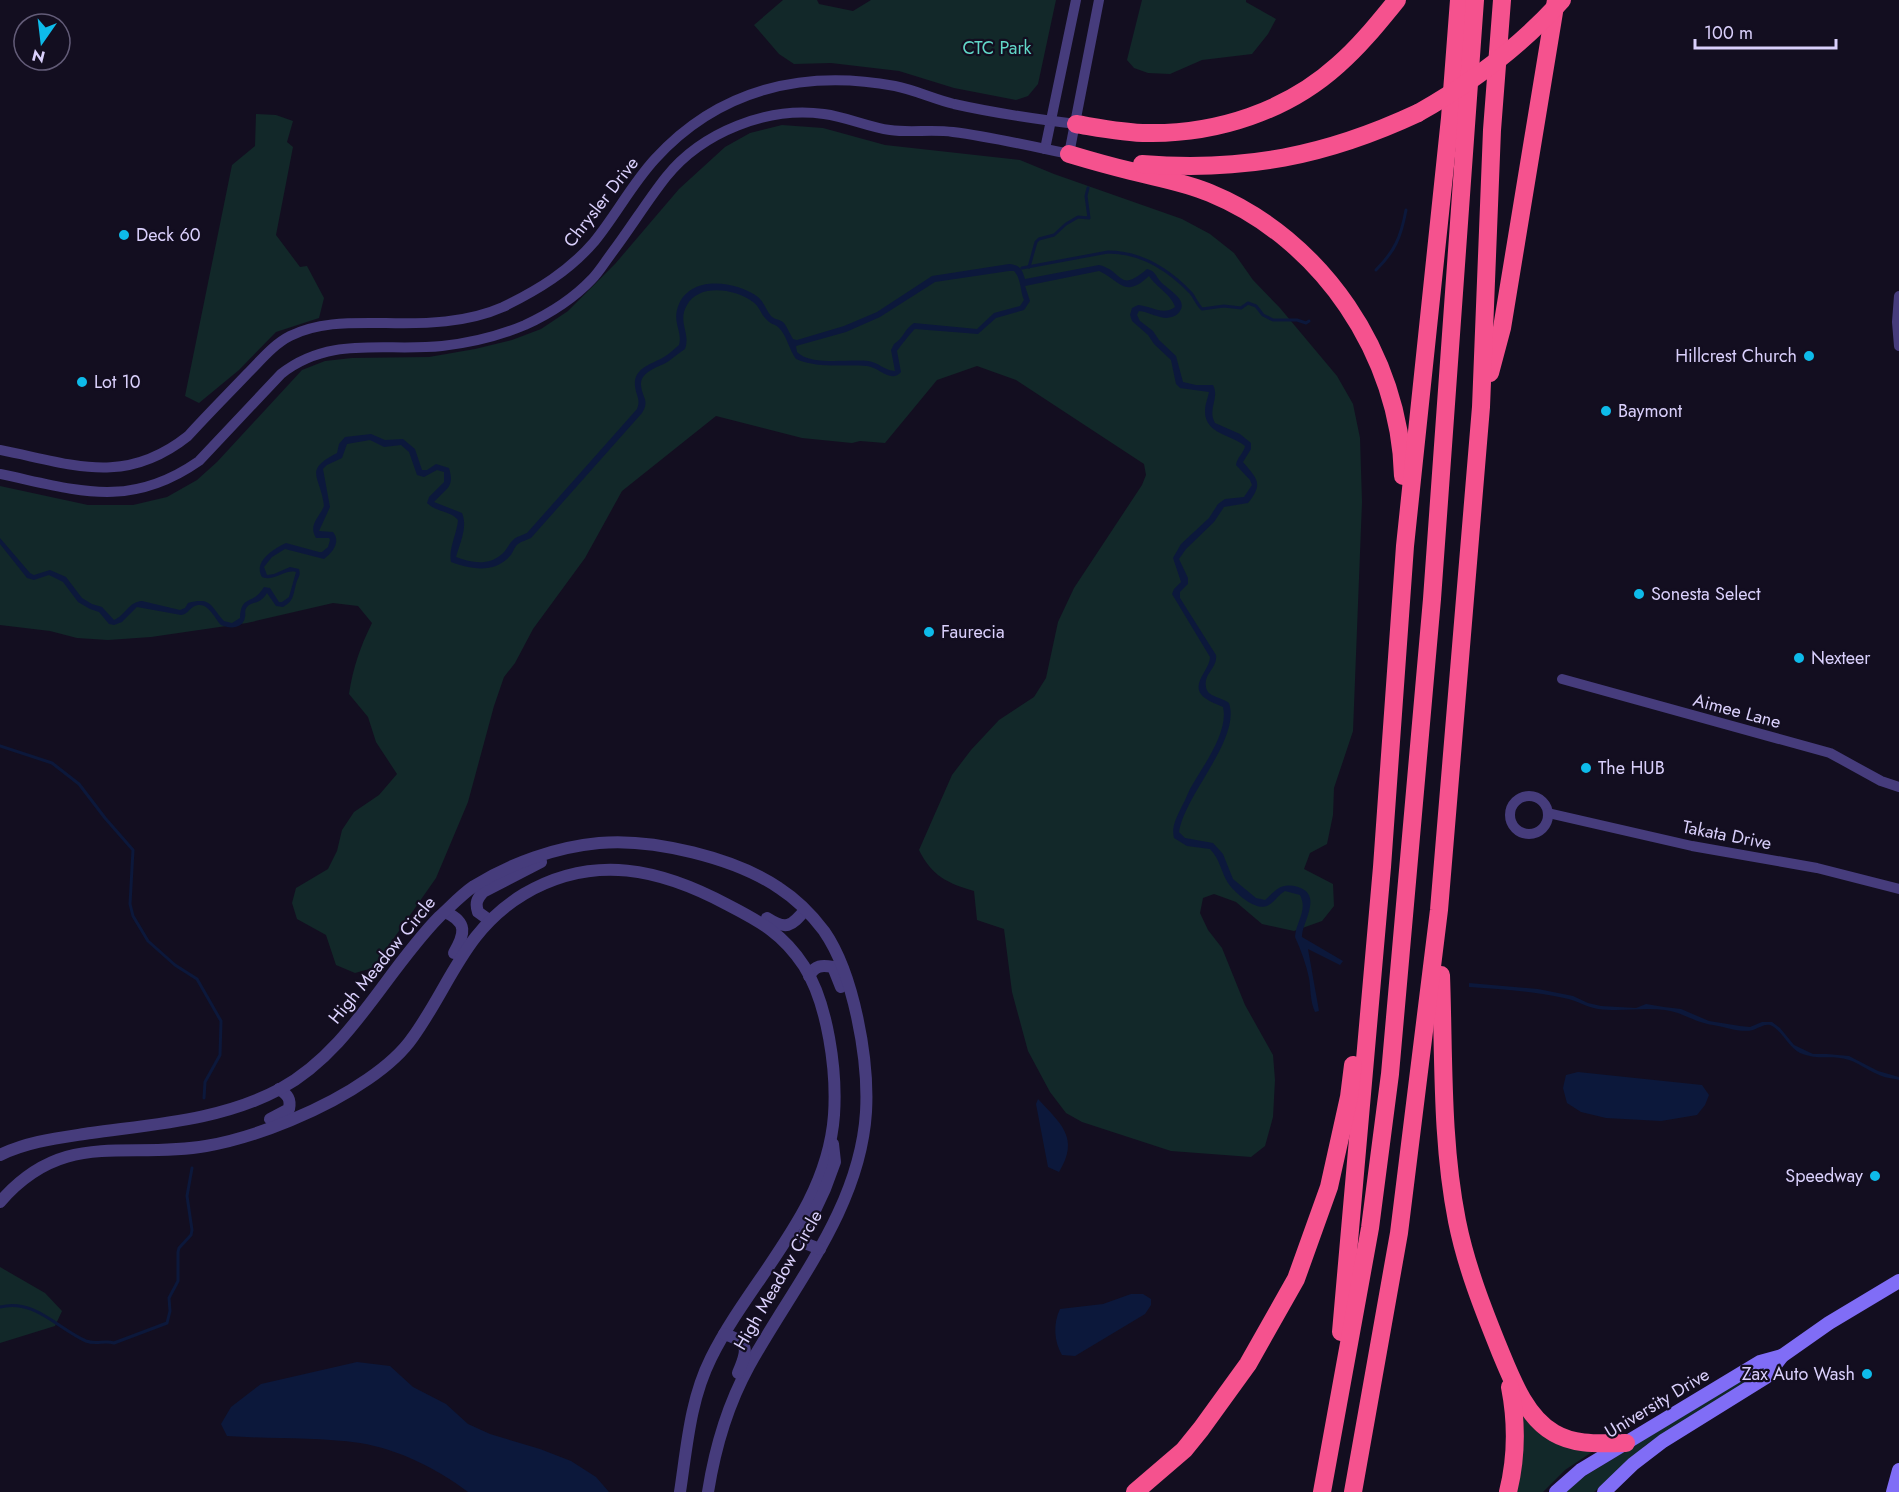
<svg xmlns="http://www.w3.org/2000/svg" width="1899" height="1492" font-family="Jost,sans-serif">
<rect width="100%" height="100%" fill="#130e20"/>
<g fill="#122829">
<path d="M783,0H817L819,4L853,11L871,0H1056L1038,84L1028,96L1016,100L954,88L899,71L831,63L794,64L779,54L754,25Z"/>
<path d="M1142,0H1246V2L1276,19L1268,34L1252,54L1202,60L1170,74L1148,73L1134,68L1127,60Z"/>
<path d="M256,114L276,115L293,121L287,142L293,147L276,235L300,267L307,266L324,298L319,318L276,332L239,370L199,403L185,396L232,165L255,146Z"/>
<path d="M782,125L823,128L885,145L1020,160L1054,174L1182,219L1210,234L1234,253L1253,280L1280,308L1337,376L1353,404L1360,438L1362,502L1353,731L1334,788L1333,815L1327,844L1310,853L1304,869L1333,884L1334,906L1322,921L1294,931L1262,924L1236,902L1214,894L1203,898L1200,913L1208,930L1222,948L1245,1005L1273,1055L1275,1080L1273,1117L1265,1146L1251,1157L1171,1151L1082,1122L1066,1113L1050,1092L1028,1051L1012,992L1004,929L977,920L974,891C947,883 932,876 919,850L952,775L971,750L999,720L1034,697L1046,678L1058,622L1074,588L1142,485L1146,475L1144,464L1016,380L977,366L937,380L885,443L860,441L852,443L802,438L716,416L622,491L585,558L533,629L515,663L504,677L494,706L468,802L436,878L373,968L355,973L336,965L326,935L297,919L292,903L296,888L328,869L337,851L342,830L354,812L379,795L397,774L376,742L368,717L349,694C353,668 360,647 372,623L358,606L333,603L247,623L151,637L108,640L77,638L50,631L0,625V486L88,505H133L167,497L197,480L217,462L302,370L325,361L352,358L429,357L475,349L512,340L541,329L568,311L615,264L679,189L725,147L750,133Z"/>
<path d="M0,1267L45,1293L62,1311L55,1326L0,1343Z"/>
<path d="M1763,1367L1765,1368L1754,1377L1647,1444L1594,1492H1566L1585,1476Z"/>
<path d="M1525,1415L1595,1450L1565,1470L1543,1492H1515L1522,1416Z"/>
</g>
<g fill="#0c183b" fill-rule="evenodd">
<path d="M1009,264C1020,265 1022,269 1025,279L1099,265C1124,271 1118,294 1147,269C1156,271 1155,276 1161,282C1167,289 1188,299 1180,311C1177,316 1172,317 1167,318C1158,318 1149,312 1139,311L1137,315L1140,321L1153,331L1159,340L1176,356L1183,382L1196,385H1213C1220,398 1207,409 1215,423L1240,434L1251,443V449L1243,462C1257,479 1264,483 1248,503L1224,507L1214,522L1186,549L1179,559L1188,578V584L1180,592V598L1216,655C1218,668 1203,674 1206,687C1207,697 1222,697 1229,703C1241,739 1185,794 1179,832L1185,838L1213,843L1223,854L1233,879L1256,898L1265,900C1276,890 1281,882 1298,887C1324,895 1301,924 1302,937L1343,961L1340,965L1308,949L1319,1011L1315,1012C1310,1001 1311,990 1309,978C1306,964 1301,950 1295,937C1296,921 1308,911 1300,895L1285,891C1278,895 1274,903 1267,906C1255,911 1234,892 1228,883C1221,872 1220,859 1210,849L1187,846L1174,838C1171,826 1177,817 1182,806C1185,801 1187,795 1190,789C1202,767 1229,733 1223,707C1217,704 1210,702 1205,698C1188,685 1210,671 1210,657L1172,594L1174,589L1181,582L1173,558L1181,544L1209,518L1218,504L1225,499L1244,497L1252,485L1250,480L1236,465C1237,457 1244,453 1245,446C1230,434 1204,434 1205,410C1205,404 1208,398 1209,392L1180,388L1176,384L1171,360L1154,344L1148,335L1132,321L1130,315L1132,308L1138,305C1151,306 1163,316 1175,307C1172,295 1156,287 1149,276C1124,299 1121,281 1099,271L1025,286L1030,301L1024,310L996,318L978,334L915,329C913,330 899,348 897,351L901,372C891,384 879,367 867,366C843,364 819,369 796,359C789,350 787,335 778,327C775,324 770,324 767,320C761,315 760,307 753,302C736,289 699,283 687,305C677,322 691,333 685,349C679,353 674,357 669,361C660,367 640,371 641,385C642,398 650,400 642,413L531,538C527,540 522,541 518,544C514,547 513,553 510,556C494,574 470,569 451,562C448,549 457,534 458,520C451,511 436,512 427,503L429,497L444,482V472L437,470L424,477L417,475L409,452L401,445L384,447L370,440L347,444L342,458L327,465L323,469L330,507L319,531L333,532C341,542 333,552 324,559L285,549L272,557L264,567L267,575L274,574L290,567L299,569C301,576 298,577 296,584C293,595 294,601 283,607L276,606L267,593C260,605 252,601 247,607C244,610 246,613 245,617C243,629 230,629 221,625C214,618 207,599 193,607C188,610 188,614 181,615L137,607L122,622L114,625L109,624L99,612L90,609L78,602L63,582L49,575L34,580L27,578L0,544V538L30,573L34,575L50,570L66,577L82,598L92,604L102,607L114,620C126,615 128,602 142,601L180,610L185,608L188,603C212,597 210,606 224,621L232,623L240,618C241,594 253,606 264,587L270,588L279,602H282L289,597L296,572C284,569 275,582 262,577C253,562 273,549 286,543L319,552H322L328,547L330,540L329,538H316C308,525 319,518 324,506C321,476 302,471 337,453L339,444L345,437L371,434L385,440L403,439L415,449L422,470H427L436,464L449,468C455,488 446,488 434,502L462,513C468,527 460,543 456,557C471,563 489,566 502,554C507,550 509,543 514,539C518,536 523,535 527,533L637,409C641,399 636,396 635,386C633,368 652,364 664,357C669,354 674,349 679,345C683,331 671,322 679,304C692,275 736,281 758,297C764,302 766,310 771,316C775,320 780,319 784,323C787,327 790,334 793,339L797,340L844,326L877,312L932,276ZM1009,271H1014C1021,278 1020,290 1024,300L1020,306L994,313L977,329L914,323C905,328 903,339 894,344L891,350L895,371C885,371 878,362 868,361C848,359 811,366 797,352L796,346L846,332L880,317L935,282Z"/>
<path d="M1469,983L1538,989L1573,996L1588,1003L1601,1006L1636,1008L1646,1004L1664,1007L1681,1009L1709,1021L1740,1026L1750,1027L1762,1022H1772L1780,1028L1794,1045L1813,1054H1827L1849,1056L1878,1071L1899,1077V1080C1892,1078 1884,1078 1877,1074C1867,1070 1859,1063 1849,1060C1831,1054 1819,1061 1800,1053C1788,1047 1781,1029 1770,1025C1764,1024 1759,1028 1753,1030C1741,1033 1725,1027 1713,1025C1696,1023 1682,1012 1665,1010C1643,1007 1622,1012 1598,1009C1586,1007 1576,1000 1564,998C1533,991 1501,989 1469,987Z"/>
<path d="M1578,1072L1702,1085L1709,1095L1705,1105L1697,1115L1661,1121L1606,1118L1581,1112L1567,1103L1563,1088L1566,1075Z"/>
<path d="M1038,1099C1061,1124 1080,1138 1059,1172L1048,1167L1036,1104Z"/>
<path d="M1131,1294H1143L1151,1299V1305L1145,1314L1075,1356L1062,1355C1054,1342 1053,1323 1060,1309L1103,1304Z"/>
<path d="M357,1362L390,1366L413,1387L446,1404L468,1424L490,1434L540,1449L571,1461L596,1477L609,1492H468C438,1469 398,1449 360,1443C316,1437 271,1439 227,1436L221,1424L231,1407L261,1384Z"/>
</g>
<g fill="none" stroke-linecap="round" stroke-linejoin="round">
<g stroke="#0c183b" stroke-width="3">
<path d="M1029,267L1036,242L1039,239L1054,235L1066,224L1078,217L1089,218L1086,196L1088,188"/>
<path d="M1022,268L1108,252C1141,252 1169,270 1191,293C1195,298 1197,304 1202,309L1224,306L1241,308L1248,303L1256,306L1263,315L1273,320H1297L1306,323L1309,321"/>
<path d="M1376,270C1395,251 1401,237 1406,210"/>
<path d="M0,746L52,763L79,784L105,818L133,850L130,904L133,916L148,941L175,965L197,979L221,1021L220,1055L205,1082L204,1098"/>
<path d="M0,1307C34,1298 58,1329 86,1341C96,1345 104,1340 114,1343L167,1323L170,1311L169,1298L178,1281V1252L179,1248L191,1235L192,1230L187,1196L192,1168"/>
</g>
<g stroke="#463c7c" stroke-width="10">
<path d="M1045,149L1076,0"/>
<path d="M1899,296L1897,322L1899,346"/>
<path d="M0,450C72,464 124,487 188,436C207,415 228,394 248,373C261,360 274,344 290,336C320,321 354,323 386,323C425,324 467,323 503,307C538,290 569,271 594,242C616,215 632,184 655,159C719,89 803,69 895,86C915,90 934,99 954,104C994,113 1035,119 1076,124"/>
<path d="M0,474C77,490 129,510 199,461L281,374C330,335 385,352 442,346C470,343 499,336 525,325C549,314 574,298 592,279C599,272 605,262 611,254C630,229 647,201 666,177C702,132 768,106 824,114C847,117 868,127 890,130C911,133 932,129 953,132C992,137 1031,146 1069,154L1099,0"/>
<path d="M1562,679L1830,753L1881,781L1899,787"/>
<circle cx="1529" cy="815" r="19"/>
<path d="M1548,813L1692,846L1817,868L1899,889"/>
</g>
<g stroke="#463c7c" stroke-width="12">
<path d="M445,912C468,922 465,934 454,953"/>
<path d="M767,918C786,930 791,927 805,910"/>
<path d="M489,920L478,912C475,903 477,899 483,892L541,862"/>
<path d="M809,976C815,965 822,965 833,967L841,987"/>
<path d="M270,1119L289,1109C291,1099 288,1095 279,1089"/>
<path d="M0,1155C29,1141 59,1138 91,1133C156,1124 222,1120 280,1089C350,1051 385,972 439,917C451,906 461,895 474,886C511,863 556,847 599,843C653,838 735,858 779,888C796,899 812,915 824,931C854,974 869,1060 866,1112C860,1208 794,1285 749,1366C727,1406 715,1448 708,1492"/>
<path d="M0,1202C64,1128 125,1160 206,1146C258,1137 325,1109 368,1079C384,1068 402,1053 413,1037C451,984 464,930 524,894C594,853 661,869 728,905C761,922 783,934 804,966C828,1004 837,1071 834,1115C827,1211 752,1276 711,1358C690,1400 687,1446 680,1492"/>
<path d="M820,1249L807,1244L803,1236L825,1189L835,1162L833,1144"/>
<path d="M724,1334C750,1342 748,1350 738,1373"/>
</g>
<g stroke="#806df6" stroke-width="14">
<path d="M1556,1492L1581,1470L1760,1362L1782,1356"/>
<path d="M1604,1492L1633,1464L1663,1441L1766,1377L1782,1356L1829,1323L1899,1281"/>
<path d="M1893,1492L1899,1470"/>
</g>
<g stroke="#f5528e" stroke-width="18">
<path d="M1076,124C1100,128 1124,133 1148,133C1217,134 1287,111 1338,65C1360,46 1379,22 1397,0"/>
<path d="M1069,154C1089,160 1110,166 1131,171C1158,178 1184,182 1210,193C1322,239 1400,355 1403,476"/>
<path d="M1142,164C1244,172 1326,156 1418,113"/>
<path d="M1490,373L1502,328L1556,0"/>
<path d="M1441,975C1444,1057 1441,1140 1457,1221C1466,1266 1483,1309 1500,1351C1512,1380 1526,1417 1554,1433C1576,1446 1602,1443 1626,1443"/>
<path d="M1341,1332L1382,867L1405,546L1450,118L1459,0"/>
<path d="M1135,1492L1184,1450L1201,1429L1248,1364L1296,1279L1329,1187L1349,1097L1353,1065"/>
<path d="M1322,1492L1370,1228L1390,1074L1432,599L1475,0"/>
<path d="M1353,1492L1399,1233L1439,910L1481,407L1492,130L1502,0"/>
<path d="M1508,1492C1517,1456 1517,1423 1510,1387"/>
</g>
<path stroke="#f5528e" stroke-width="18" d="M1418,113C1473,82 1520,47 1562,0"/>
</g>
<g fill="#0ebbea" stroke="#130e20" stroke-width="2">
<circle cx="124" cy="235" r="6"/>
<circle cx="1809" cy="356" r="6"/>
<circle cx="82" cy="382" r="6"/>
<circle cx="1606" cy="411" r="6"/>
<circle cx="1639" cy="594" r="6"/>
<circle cx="929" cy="632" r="6"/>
<circle cx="1799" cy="658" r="6"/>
<circle cx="1586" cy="768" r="6"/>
<circle cx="1875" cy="1176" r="6"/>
<circle cx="1867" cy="1374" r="6"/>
</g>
<g text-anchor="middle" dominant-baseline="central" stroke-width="4.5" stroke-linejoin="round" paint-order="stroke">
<g font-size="18" fill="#61d7c7" stroke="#130e20">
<text x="997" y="48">CTC Park</text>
</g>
<g font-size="18" fill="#dad0fc" stroke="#130e20">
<text transform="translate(601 202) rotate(-52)">Chrysler Drive</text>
<text transform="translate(1737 711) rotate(15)">Aimee Lane</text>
<text transform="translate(1727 835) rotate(11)">Takata Drive</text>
<text transform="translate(382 960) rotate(-51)">High Meadow Circle</text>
<text transform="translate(778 1280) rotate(-60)">High Meadow Circle</text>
<text transform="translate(1657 1403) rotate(-31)">University Drive</text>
</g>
<g font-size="18" fill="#dad0fc" stroke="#130e20" text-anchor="start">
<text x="136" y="235">Deck 60</text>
<text x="1797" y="356" text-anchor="end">Hillcrest Church</text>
<text x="94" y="382">Lot 10</text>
<text x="1618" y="411">Baymont</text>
<text x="1651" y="594">Sonesta Select</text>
<text x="941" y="632">Faurecia</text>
<text x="1811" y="658">Nexteer</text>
<text x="1598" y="768">The HUB</text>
<text x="1863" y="1176" text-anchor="end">Speedway</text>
<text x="1855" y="1374" text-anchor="end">Zax Auto Wash</text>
</g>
</g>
<g transform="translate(42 42) rotate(194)"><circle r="28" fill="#130e20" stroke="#635c78" stroke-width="1.5"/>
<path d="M0-4.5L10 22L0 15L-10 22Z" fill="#0ebbea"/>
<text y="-9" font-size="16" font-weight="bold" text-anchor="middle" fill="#dad0fc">N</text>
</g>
<path d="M1695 39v9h141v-9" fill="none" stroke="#dad0fc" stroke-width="3"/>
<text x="1704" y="39" font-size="18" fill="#dad0fc" stroke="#130e20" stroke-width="4.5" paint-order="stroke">100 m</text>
</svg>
